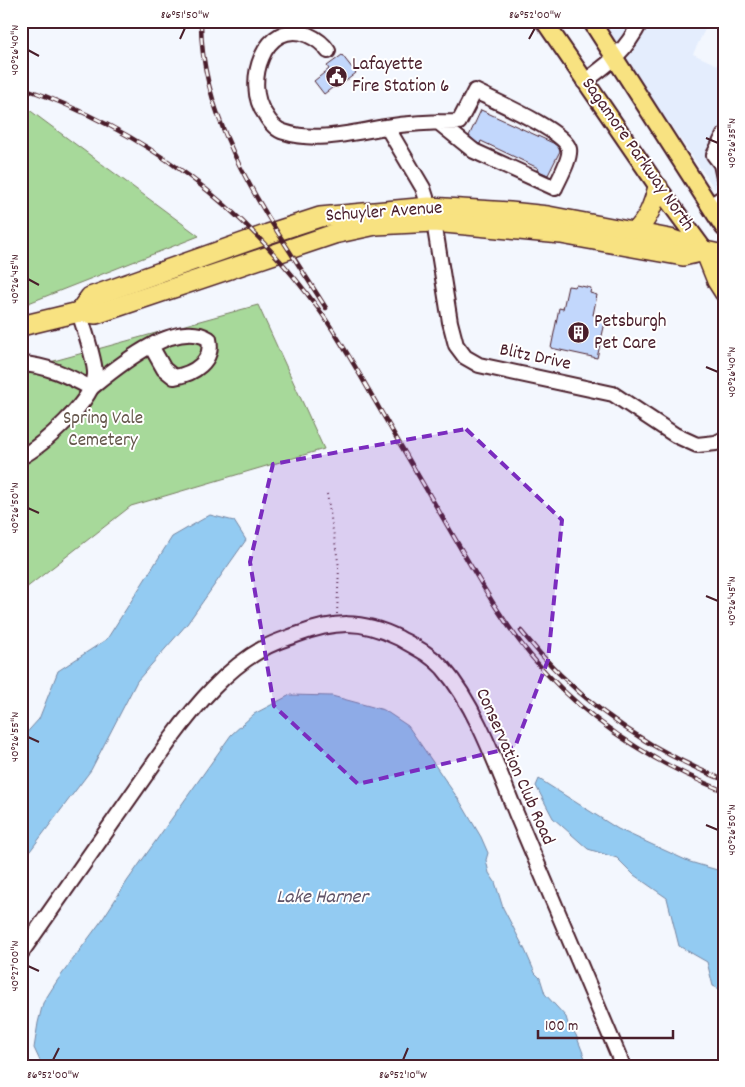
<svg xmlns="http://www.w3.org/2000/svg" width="745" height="1087" font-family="Dekko,sans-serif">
<rect width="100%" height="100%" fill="#f3f7fe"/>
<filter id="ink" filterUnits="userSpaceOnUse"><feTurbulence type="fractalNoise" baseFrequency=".02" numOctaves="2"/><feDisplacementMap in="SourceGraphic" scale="10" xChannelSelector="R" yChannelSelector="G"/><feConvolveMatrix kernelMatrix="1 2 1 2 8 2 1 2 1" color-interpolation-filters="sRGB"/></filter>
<g filter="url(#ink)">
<path fill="#e4edfd" d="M598,21H709L693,54L724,68V202Z"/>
<g fill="#a7d99a" stroke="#787c62">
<path d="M21,108L28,109L199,236L21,306Z"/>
<path d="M258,305L324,449L131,506L21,592V370Z"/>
</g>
<g fill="#93cbf2" stroke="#7686a2">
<path d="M210,515L234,521L246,540L187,624L137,681L91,770L21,863V739L39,719L58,671L107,639L172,537Z"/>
<path d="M290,695L332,696L384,710L408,726L461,803L481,837L488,853L486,860L489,873L495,882L503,908L525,950L535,973L540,978L545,994L566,1017L568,1024L576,1035L588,1066H49L41,1063L34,1048L38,1023L43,1003L57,981L102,920L128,880L231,735L254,714Z"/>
<path d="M539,779L618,829L690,862L724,872V991L713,986L707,962L679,946L667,898L634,875L617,858L588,849L553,818L536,786Z"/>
</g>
<g fill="#c2d7fc" stroke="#4a1f2b">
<path d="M342,55L356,73L342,84L340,82L324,94L314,81L329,69L327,66Z"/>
<path d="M481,110L553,143L558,147L560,151L548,175L537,170L538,168L481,141L480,144L477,143L469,136Z"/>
<path d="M576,285L591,288L590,293L597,295L593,315L606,318L597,358L551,348L559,308L563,309L568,286L575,287Z"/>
</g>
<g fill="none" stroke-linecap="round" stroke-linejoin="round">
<defs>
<g id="minor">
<path d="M328,51C323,43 317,39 308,35C264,17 243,85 265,114C269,121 276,130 284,132C316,143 354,132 386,127C410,123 434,122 459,122L475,91C493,100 565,131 569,149C571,158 559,179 555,188L474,151L438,122"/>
<path d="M584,82C611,62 625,52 641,21"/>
<path d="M387,127L423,188L434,222L450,322L456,345L465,357L479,365L613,394L675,435L697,445L716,443L724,439"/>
<path d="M724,135L714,155L721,164L724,178"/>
<path d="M711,205L724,197"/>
<path d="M21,364C47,365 68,376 91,388C117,367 175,318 209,339C214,361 194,374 174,377L164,369L151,346"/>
<path d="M21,457C43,445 93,401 95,375C96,362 83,326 79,312"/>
<path d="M21,953L171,739C196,705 226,669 264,648C274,642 285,639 296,635C334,621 361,619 399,638C415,647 430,654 443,668C477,707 498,770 518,818C553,901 588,983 623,1066"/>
</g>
<g id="major">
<path d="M544,21L658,187L705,251"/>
<path d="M591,21L724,228"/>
</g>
<g id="highway">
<path d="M634,233C648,220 653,205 658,187"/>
<path d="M705,251L717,281L724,292"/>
<path d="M79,312L90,297L268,234L320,217L429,207L510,212L548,216L670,239L705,251L724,255"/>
<path d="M21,326L79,312L96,314L334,234L376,225L434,222L561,234L683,256L705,251"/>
</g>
</defs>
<use href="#minor" stroke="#4a1f2b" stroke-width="18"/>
<use href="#major" stroke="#4a1f2b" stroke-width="20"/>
<use href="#highway" stroke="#4a1f2b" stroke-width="22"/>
<path stroke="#4a1f2b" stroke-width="2" stroke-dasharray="1 4" stroke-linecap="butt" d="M327,494L339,567L337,614"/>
<use href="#minor" stroke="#fff" stroke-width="14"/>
<use href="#major" stroke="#f8e281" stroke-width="16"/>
<use href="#highway" stroke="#f8e281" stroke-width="19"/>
<defs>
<g id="rail">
<path d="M201,21C200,127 272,222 326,308"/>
<path d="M21,87C145,131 243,204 320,311C342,342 360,375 379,408C404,451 429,494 454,537C478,578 501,620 532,657C583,718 651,762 724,791"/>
<path d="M521,631C575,699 644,748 724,780"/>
</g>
</defs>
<use href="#rail" stroke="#4a1f2b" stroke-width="4.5"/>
<use href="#rail" stroke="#fff" stroke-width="2.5" stroke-dasharray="8" stroke-linecap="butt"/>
</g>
</g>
<path fill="#7b2cbf" fill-opacity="0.2" stroke="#7b2cbf" stroke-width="4" stroke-dasharray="10 6" stroke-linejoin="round" d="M466,429L562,520L548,660L515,747L358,784L274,706L250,562L273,464Z"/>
<path fill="none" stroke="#4a1f2b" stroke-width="2" d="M180,39L185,28M529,39L535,28M28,50L39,56M706,138L718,143M28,279L39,285M706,367L718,372M28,508L39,513M706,596L718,601M28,737L39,742M706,825L718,830M28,966L39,971M53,1060L59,1048M403,1060L408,1048"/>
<defs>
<symbol id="civic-disc" viewBox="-11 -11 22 22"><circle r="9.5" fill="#4a1f2b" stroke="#fff"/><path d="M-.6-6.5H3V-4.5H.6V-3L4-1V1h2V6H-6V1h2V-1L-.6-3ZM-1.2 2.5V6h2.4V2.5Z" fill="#fff"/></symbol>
<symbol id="building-disc" viewBox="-11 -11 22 22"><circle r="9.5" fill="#4a1f2b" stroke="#fff"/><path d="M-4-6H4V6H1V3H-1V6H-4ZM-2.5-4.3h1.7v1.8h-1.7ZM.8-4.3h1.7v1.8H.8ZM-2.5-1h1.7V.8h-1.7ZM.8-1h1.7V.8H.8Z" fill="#fff"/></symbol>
</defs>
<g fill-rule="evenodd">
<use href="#civic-disc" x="324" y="64" width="25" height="25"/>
<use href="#building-disc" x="566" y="320" width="25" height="25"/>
</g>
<g text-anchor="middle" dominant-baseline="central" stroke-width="4" stroke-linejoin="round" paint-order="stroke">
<g font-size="19" fill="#4a1f2b" stroke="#fff" text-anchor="start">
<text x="352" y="65">Lafayette<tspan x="352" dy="22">Fire Station 6</tspan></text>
<text x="594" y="322">Petsburgh<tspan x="594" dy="22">Pet Care</tspan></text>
</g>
<g font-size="19" fill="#4a1f2b" stroke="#fff">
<text transform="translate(637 155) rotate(55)">Sagamore Parkway North</text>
<text transform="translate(384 213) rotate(-4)">Schuyler Avenue</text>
<text transform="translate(535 358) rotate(12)">Blitz Drive</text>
<text transform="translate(514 767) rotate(66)">Conservation Club Road</text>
</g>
<g font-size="19" fill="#66574c" stroke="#fff">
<text x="103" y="419">Spring Vale<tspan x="103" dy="22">Cemetery</tspan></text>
</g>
<g font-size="20" font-style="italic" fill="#605367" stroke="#fff">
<text x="322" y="898">Lake Harner</text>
</g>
</g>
<rect width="745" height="1087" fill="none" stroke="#fff" stroke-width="55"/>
<path d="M538 1030v8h135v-8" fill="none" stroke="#4a1f2b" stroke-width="2.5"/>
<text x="545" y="1030" font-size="15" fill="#4a1f2b" stroke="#ffffff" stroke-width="4" paint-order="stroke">100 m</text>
<rect x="28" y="28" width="690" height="1032" fill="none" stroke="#4a1f2b" stroke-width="2"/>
<g font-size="12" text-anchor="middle" fill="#4a1f2b">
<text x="185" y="18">86°51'50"W</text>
<text x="535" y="18">86°52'00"W</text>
<text transform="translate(14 50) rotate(-90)" y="4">40°26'40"N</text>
<text transform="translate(731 143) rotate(-90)" y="4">40°26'35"N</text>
<text transform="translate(14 279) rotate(-90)" y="4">40°26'45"N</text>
<text transform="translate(731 372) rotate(-90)" y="4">40°26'40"N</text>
<text transform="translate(14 508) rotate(-90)" y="4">40°26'50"N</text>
<text transform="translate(731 601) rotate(-90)" y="4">40°26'45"N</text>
<text transform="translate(14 737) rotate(-90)" y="4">40°26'55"N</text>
<text transform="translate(731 830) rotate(-90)" y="4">40°26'50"N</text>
<text transform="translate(14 966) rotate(-90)" y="4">40°27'00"N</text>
<text x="53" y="1078">86°52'00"W</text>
<text x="403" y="1078">86°52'10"W</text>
</g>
</svg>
